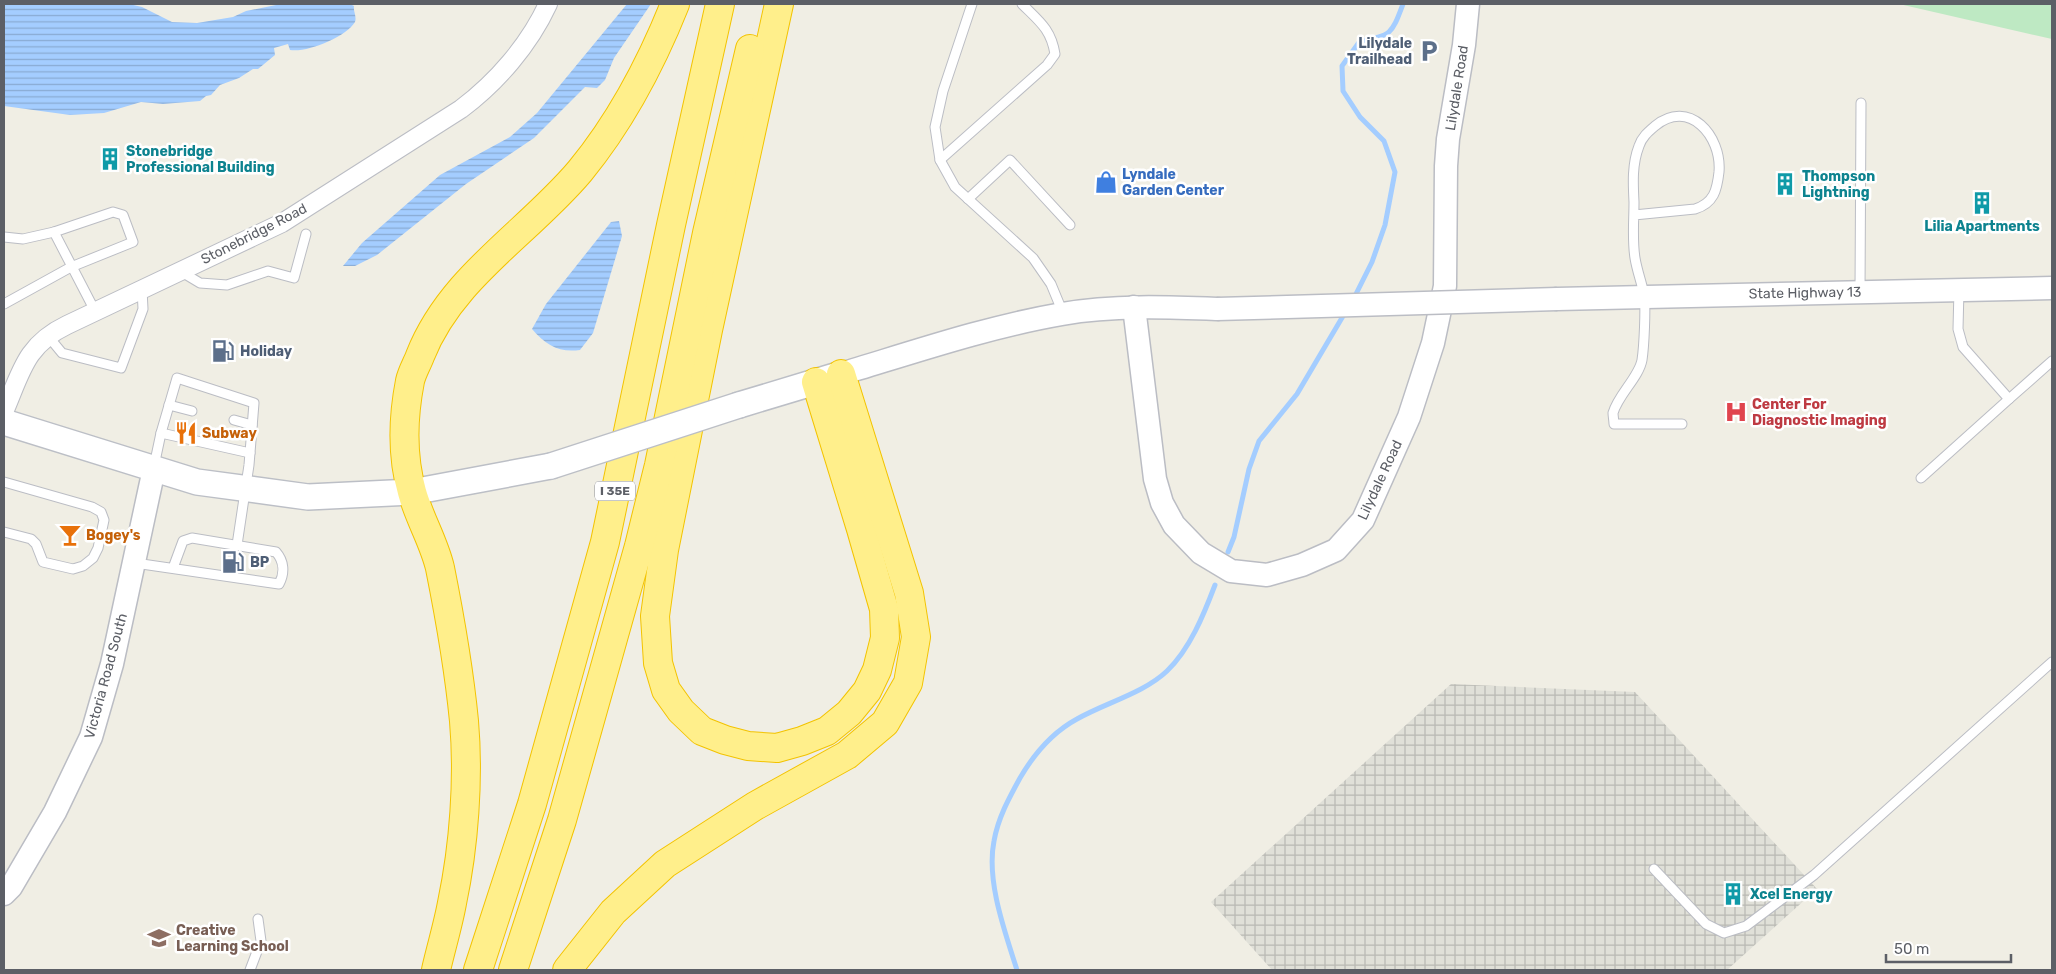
<svg xmlns="http://www.w3.org/2000/svg" width="2056" height="974" font-family="Rubik,sans-serif">
<defs>
<pattern id="industrial-grid" width="8" height="8" patternUnits="userSpaceOnUse" patternTransform="scale(1.25)"><rect width="8" height="8" fill="#e0e0d8"/><path d="M0 4h8M4 0v8" fill="none" stroke="#b9b9b3"/></pattern>
<pattern id="water-rules" width="6" height="5" patternUnits="userSpaceOnUse" patternTransform="scale(1.25)"><rect width="6" height="5" fill="#a4cdff"/><path d="M0 2.5h6" fill="none" stroke="#89aad2"/></pattern>
</defs>
<rect width="100%" height="100%" fill="#f0eee4"/>
<path fill="url(#industrial-grid)" d="M1451,684L1635,692L1817,889L1727,970H1272L1211,902Z"/>
<path fill="#bee9c3" d="M1899,4H2052V39Z"/>
<g fill="url(#water-rules)">
<path d="M4,4H129L142,7L172,22L197,23L233,17L246,11L281,4H350L354,6C353,11 357,17 355,22C346,37 307,53 290,50L288,44L274,48L275,55L258,69H253L239,78L220,85L211,95L206,96L200,101L163,104L141,102L104,113L70,115L4,106Z"/>
<path d="M627,4H651L614,58L605,80L597,88L585,87L534,138L466,184L377,255L355,266H343L362,243L440,175L510,137L537,113Z"/>
<path d="M619,221L622,236L593,333L580,350C559,353 546,345 532,329L546,304L611,222Z"/>
</g>
<g fill="none" stroke-linecap="round" stroke-linejoin="round">
<g stroke="#a4cdff" stroke-width="5">
<path d="M1353,300L1372,262L1385,225L1395,172L1384,141L1360,117L1343,91L1342,66L1360,41C1392,36 1392,33 1403,4"/>
<path d="M1228,552L1234,537L1249,469L1259,441L1297,394L1346,311"/>
<path d="M1017,970C1005,932 986,881 994,841C998,818 1009,798 1020,778C1034,754 1053,732 1077,719C1105,703 1144,693 1167,671C1190,649 1204,614 1215,585"/>
</g>
<defs>
<g id="service">
<path d="M972,4L943,91L935,127L940,160L955,187L1033,258L1051,284L1063,313"/>
<path d="M940,160L1047,65L1055,54C1051,29 1039,21 1022,4"/>
<path d="M968,199L1010,160L1070,225"/>
<path d="M1634,215L1695,209C1714,203 1717,190 1719,172C1722,136 1689,98 1655,126C1648,132 1642,137 1639,146C1632,164 1633,183 1634,202C1634,220 1632,240 1635,258C1637,271 1642,283 1644,295C1646,307 1644,347 1642,360C1639,377 1618,395 1613,413C1613,416 1614,421 1614,424H1682"/>
<path d="M4,237L23,239L54,232L95,311"/>
<path d="M180,271L200,283L227,285L268,271L294,278L306,234"/>
<path d="M1860,292L1861,103"/>
<path d="M4,304L71,267L133,242L123,215L113,212L54,232"/>
<path d="M48,336L62,353L121,368L143,309L142,289"/>
<path d="M2009,399L2052,361"/>
<path d="M169,405L192,411"/>
<path d="M234,420L252,425"/>
<path d="M161,433L250,453"/>
<path d="M154,466L161,433L177,378L254,403L249,465L237,545"/>
<path d="M1921,478L2009,399L1963,347L1958,329L1959,289"/>
<path d="M4,482L92,507L101,512L104,520L98,548L93,558L83,566L73,569L43,562L36,544L31,539L4,532"/>
<path d="M135,563L279,584C285,573 284,561 276,552L192,538L183,541L173,568"/>
<path d="M1654,869L1706,924L1724,933L1746,926L1814,875L2052,662"/>
<path d="M250,970L261,941L258,919"/>
</g>
<path id="minor" d="M4,412C21,373 25,345 67,325L282,223L461,109C497,82 529,45 548,4"/>
<g id="tertiary">
<path d="M1557,299L2052,288"/>
<path d="M1134,307L1155,479L1162,503L1174,525L1201,553L1231,571L1267,575L1302,565L1336,550L1363,520L1409,417L1433,343L1445,286L1446,166L1448,139L1464,45L1468,4"/>
<path d="M841,374C914,352 987,327 1062,314C1113,305 1166,307 1217,309"/>
<path d="M4,894L11,887L55,812L91,737L112,664L154,469"/>
</g>
<g id="secondary">
<path d="M739,405L835,376"/>
<path d="M4,422L197,482L308,497L412,492L551,466"/>
</g>
<g id="motorway">
<path d="M779,4L708,330L664,550L655,616L658,663L666,690L681,711L702,731L725,740L748,746L777,748L802,741L827,731L849,713L867,691L877,670L885,638L884,609L861,529L816,382"/>
<path d="M436,970C441,948 448,925 452,903C464,846 469,779 464,721C459,670 450,618 440,568C434,542 419,518 412,492C402,457 403,417 410,381C412,372 417,364 420,356C451,277 528,233 580,171C622,120 651,64 675,4"/>
<path d="M478,970L532,804L605,542L671,225L720,4"/>
<path d="M513,970L562,820L639,546L659,465L707,233L750,49"/>
<path d="M567,970L613,912L665,864L755,806L847,755L885,723L908,683L916,637L909,593L841,374"/>
</g>
</defs>
<use href="#service" stroke="#bbbdc4" stroke-width="11"/>
<use href="#minor" stroke="#bbbdc4" stroke-width="20"/>
<use href="#tertiary" stroke="#bbbdc4" stroke-width="25"/>
<use href="#secondary" stroke="#bcbfc6" stroke-width="28"/>
<use href="#motorway" stroke="#f3c300" stroke-width="30"/>
<use href="#service" stroke="#fff" stroke-width="9"/>
<use href="#minor" stroke="#fff" stroke-width="18"/>
<use href="#tertiary" stroke="#fff" stroke-width="22"/>
<use href="#secondary" stroke="#fff" stroke-width="25"/>
<use href="#motorway" stroke="#ffef8b" stroke-width="28"/>
<defs>
<path id="tertiary-bridge" d="M1217,309L1557,299"/>
<path id="secondary-bridge" d="M551,466L739,405"/>
</defs>
<use href="#tertiary-bridge" stroke="#bbbdc4" stroke-width="25" stroke-linecap="butt"/>
<use href="#secondary-bridge" stroke="#bcbfc6" stroke-width="28" stroke-linecap="butt"/>
<use href="#tertiary-bridge" stroke="#fff" stroke-width="22"/>
<use href="#secondary-bridge" stroke="#fff" stroke-width="25"/>
</g>
<defs>
<symbol id="parking-bare" viewBox="-9 -9 18 18"><path d="M-3.5-5.5H1a3.5 3.5 0 0 1 0 7H-1V5.5H-3.5ZM-1-3.4V-.6H.8a1.4 1.4 0 0 0 0-2.8Z" fill="#5c6f8a" stroke="#fff" stroke-width="2.5" paint-order="stroke"/></symbol>
<symbol id="building-bare" viewBox="-9 -9 18 18"><path d="M-4-6H4V6H1V3H-1V6H-4ZM-2.5-4.3h1.7v1.8h-1.7ZM.8-4.3h1.7v1.8H.8ZM-2.5-1h1.7V.8h-1.7ZM.8-1h1.7V.8H.8Z" fill="#0f9aa8" stroke="#fff" stroke-width="2.5" paint-order="stroke"/></symbol>
<symbol id="shop-bare" viewBox="-9 -9 18 18"><path d="M-5-2.5h2.3a2.7 3.5 0 0 1 5.4 0H5L5.5 6h-11ZM-1.5-2.5h3a1.5 2.3 0 0 0-3 0Z" fill="#3f7fe0" stroke="#fff" stroke-width="2.5" paint-order="stroke"/></symbol>
<symbol id="fuel-bare" viewBox="-9 -9 18 18"><path d="M-5.5-6h7V0h2V4h1.3V-2.5L3-4.5l.8-.8L6-3V5H2.5V1h-1V6h-7ZM-4.2-4.7v3.2H.2V-4.7Z" fill="#5c6f8a" stroke="#fff" stroke-width="2.5" paint-order="stroke"/></symbol>
<symbol id="hospital-bare" viewBox="-9 -9 18 18"><path d="M-5-5h3v3.5h4V-5h3V5h-3V1.5h-4V5h-3Z" fill="#e0444e" stroke="#fff" stroke-width="2.5" paint-order="stroke"/></symbol>
<symbol id="restaurant-bare" viewBox="-9 -9 18 18"><path d="M-5-6h1v4h1v-4h1v4h1v-4h1v5L-1.5 .5V6h-2V.5L-5-1ZM5-6V6H3V1.5H1.5Q1.5-4 5-6Z" fill="#e8710a" stroke="#fff" stroke-width="2.5" paint-order="stroke"/></symbol>
<symbol id="bar-bare" viewBox="-9 -9 18 18"><path d="M-6-5H6L.8 .8V4.5H3.5V6h-7V4.5H-.8V.8Z" fill="#e8710a" stroke="#fff" stroke-width="2.5" paint-order="stroke"/></symbol>
<symbol id="school-bare" viewBox="-9 -9 18 18"><path d="M0-5L7-2L0 1L-7-2ZM-4 1L0 2.5L4 1V4Q0 6-4 4Z" fill="#8d6e63" stroke="#fff" stroke-width="2.5" paint-order="stroke"/></symbol>
</defs>
<g fill-rule="evenodd">
<use href="#parking-bare" x="1413" y="35" width="32" height="32"/>
<use href="#building-bare" x="94" y="143" width="32" height="32"/>
<use href="#shop-bare" x="1090" y="166" width="32" height="32"/>
<use href="#building-bare" x="1769" y="168" width="32" height="32"/>
<use href="#building-bare" x="1966" y="187" width="32" height="32"/>
<use href="#fuel-bare" x="207" y="335" width="32" height="32"/>
<use href="#hospital-bare" x="1720" y="396" width="32" height="32"/>
<use href="#restaurant-bare" x="170" y="417" width="32" height="32"/>
<use href="#bar-bare" x="54" y="519" width="32" height="32"/>
<use href="#fuel-bare" x="217" y="546" width="32" height="32"/>
<use href="#building-bare" x="1717" y="878" width="32" height="32"/>
<use href="#school-bare" x="143" y="922" width="32" height="32"/>
</g>
<g text-anchor="middle" dominant-baseline="central" stroke-width="5" stroke-linejoin="round" paint-order="stroke">
<rect fill="#fff" stroke="#8d8f94" stroke-width="1" x="595" y="481.5" width="40" height="19" rx="4"/>
<g font-size="12" font-weight="bold" fill="#5c5f66">
<text x="615" y="491">I 35E</text>
</g>
<g font-size="14" font-weight="bold" fill="#4e5e75" stroke="#fff" text-anchor="start">
<text x="1412" y="43" text-anchor="end">Lilydale<tspan x="1412" dy="16">Trailhead</tspan></text>
<text x="240" y="351">Holiday</text>
<text x="250" y="562">BP</text>
</g>
<g font-size="14" fill="#5c5f66" stroke="#fff">
<text transform="translate(1457 88) rotate(-81)">Lilydale Road</text>
<text transform="translate(254 234) rotate(-27)">Stonebridge Road</text>
<text transform="translate(1805 293) rotate(-1)">State Highway 13</text>
<text transform="translate(1380 480) rotate(-65)">Lilydale Road</text>
<text transform="translate(106 676) rotate(-75)">Victoria Road South</text>
</g>
<g font-size="14" font-weight="bold" fill="#0d838f" stroke="#fff" text-anchor="start">
<text x="126" y="151">Stonebridge<tspan x="126" dy="16">Professional Building</tspan></text>
<text x="1802" y="176">Thompson<tspan x="1802" dy="16">Lightning</tspan></text>
<text x="1982" y="226" text-anchor="middle">Lilia Apartments</text>
<text x="1750" y="894">Xcel Energy</text>
</g>
<g font-size="14" font-weight="bold" fill="#366cbe" stroke="#fff" text-anchor="start">
<text x="1122" y="174">Lyndale<tspan x="1122" dy="16">Garden Center</tspan></text>
</g>
<g font-size="14" font-weight="bold" fill="#be3a42" stroke="#fff" text-anchor="start">
<text x="1752" y="404">Center For<tspan x="1752" dy="16">Diagnostic Imaging</tspan></text>
</g>
<g font-size="14" font-weight="bold" fill="#c56008" stroke="#fff" text-anchor="start">
<text x="202" y="433">Subway</text>
<text x="86" y="535">Bogey's</text>
</g>
<g font-size="14" font-weight="bold" fill="#785e54" stroke="#fff" text-anchor="start">
<text x="176" y="930">Creative<tspan x="176" dy="16">Learning School</tspan></text>
</g>
</g>
<rect width="2056" height="974" fill="none" stroke="#5c5f66" stroke-width="10"/>
<path d="M1886 954v8h125v-8" fill="none" stroke="#5c5f66" stroke-width="2.5"/>
<text x="1894" y="954" font-size="15" fill="#5c5f66" stroke="#ffffff" stroke-width="4" paint-order="stroke">50 m</text>
</svg>
